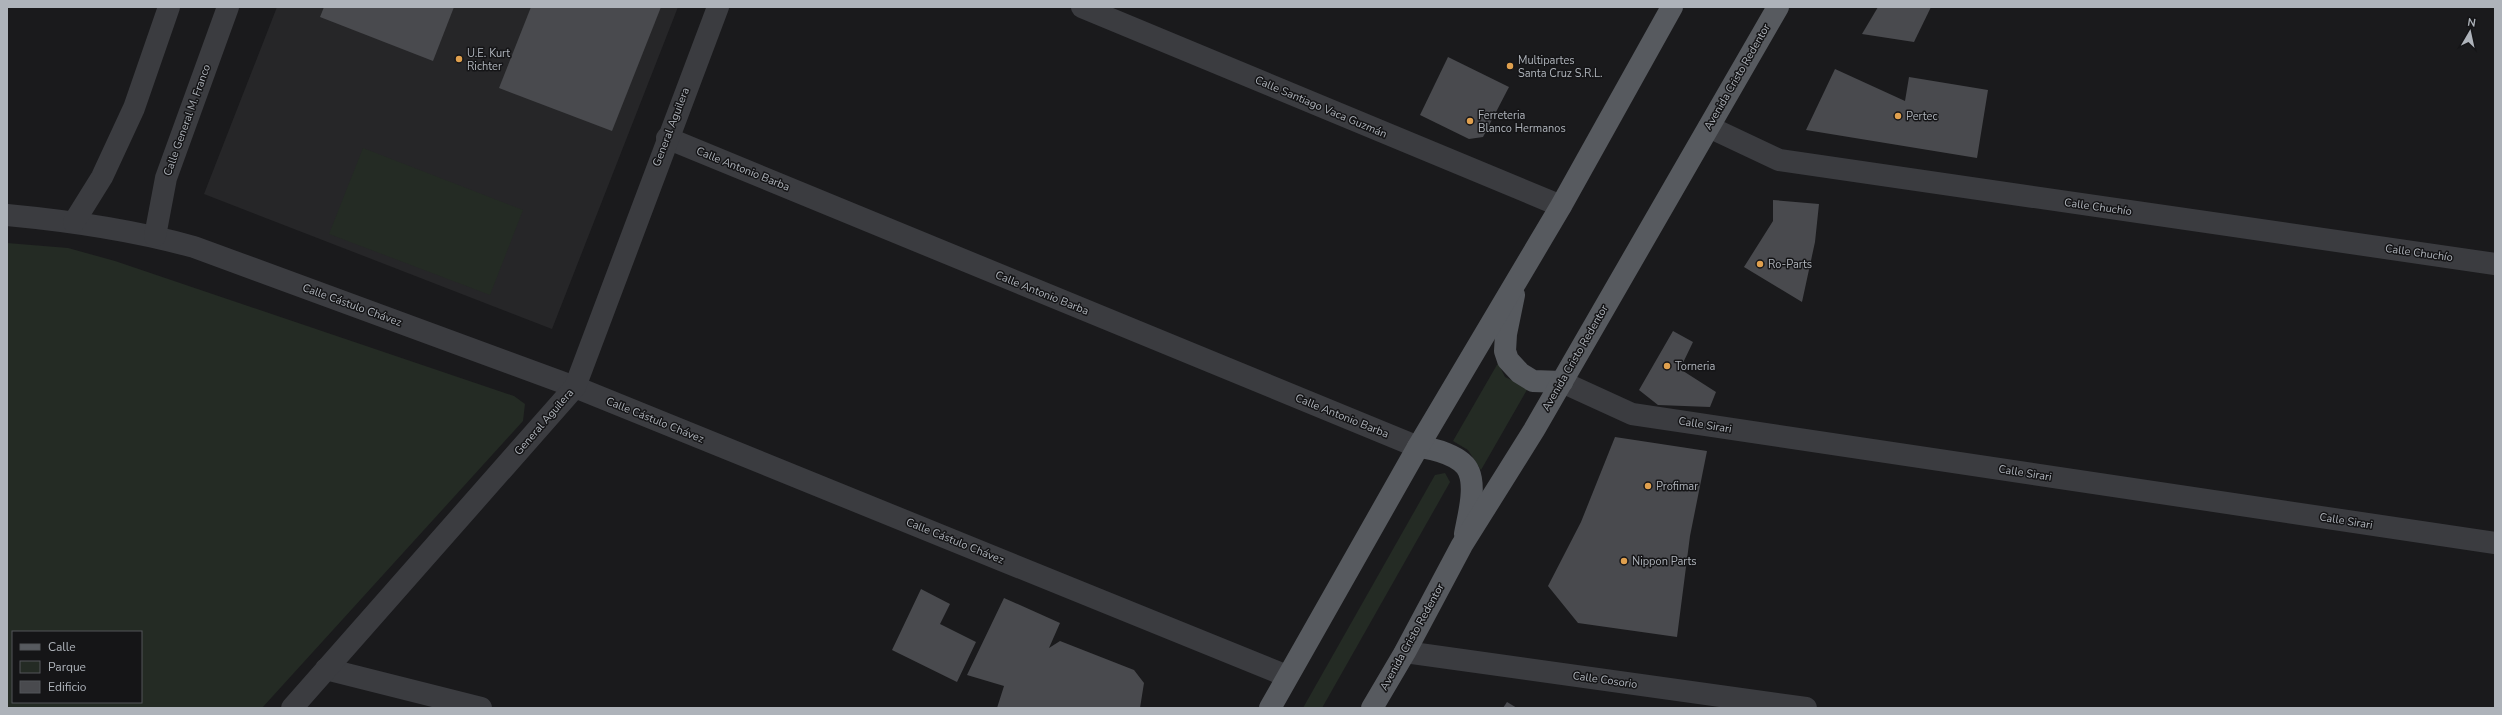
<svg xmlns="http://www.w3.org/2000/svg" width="2502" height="715" font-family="'Nunito Sans',sans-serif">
<rect width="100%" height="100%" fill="#1a1a1c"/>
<path fill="#262628" d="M277,7H678L552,329L204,194Z"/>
<g fill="#242b24" fill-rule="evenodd">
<path d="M363,148L523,210L490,295L329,234Z"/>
<path d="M7,243L68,248L115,261L514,396L525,404L523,421L262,708H7ZM13,632H141V702H13Z"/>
<path d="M1498,363L1505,377L1528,388L1481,470L1468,450L1453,441Z"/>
<path d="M1445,473L1450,482L1322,708H1303L1435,475Z"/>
</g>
<g fill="#494a4e">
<path d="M324,7H454L433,61L320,17Z"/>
<path d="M531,7H661L612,131L499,88Z"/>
<path d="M1878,7H1931L1914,42L1862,34Z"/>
<path d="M1448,57L1509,87L1483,137L1469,139L1420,115Z"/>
<path d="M1835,69L1905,101L1909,77L1988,90L1977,158L1806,130Z"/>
<path d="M1773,200L1819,204L1815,242L1802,302L1744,267L1773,221Z"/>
<path d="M1673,331L1693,342L1680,369L1716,392L1710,407L1658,405L1639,390Z"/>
<path d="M1615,437L1707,451L1690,536L1677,637L1578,623L1548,586L1581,522Z"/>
<path d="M921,589L950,604L940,624L976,642L957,682L892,650Z"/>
<path d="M1004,598L1060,623L1049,648L1060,641L1134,670L1144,683L1140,708H997L1004,686L967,675Z"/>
<path d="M1507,702L1517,708H1503Z"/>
</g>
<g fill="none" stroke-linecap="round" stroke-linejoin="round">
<g stroke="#3b3c40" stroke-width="22">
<path d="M1082,7L1561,206"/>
<path d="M1709,127L1779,160L2495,264"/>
<path d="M667,138L1418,447"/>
<path d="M7,215C71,221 133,230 194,247L575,387L1287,676"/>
<path d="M74,222L102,177L134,108L169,7"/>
<path d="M155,236L166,178L228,7"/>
<path d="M1562,382L1632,414L2495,543"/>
<path d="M1405,652L1806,708"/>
<path d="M326,669L481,708"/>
<path d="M292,708L575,387L718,7"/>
</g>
<g stroke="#575a5f" stroke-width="22">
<path d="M1514,295L1506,334L1505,351L1508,360L1520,373L1533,381L1562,382"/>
<path d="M1418,447C1433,448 1463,456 1469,472C1476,489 1468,517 1465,534"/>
<path d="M1270,708L1418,447L1561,206L1672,7"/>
<path d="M1372,708L1405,652L1462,545L1534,430L1778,7"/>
</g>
</g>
<g fill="#e0a04e" stroke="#151517" stroke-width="1.5">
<circle cx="459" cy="59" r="4"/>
<circle cx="1510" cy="66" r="4"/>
<circle cx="1898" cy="116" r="4"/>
<circle cx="1470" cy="121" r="4"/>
<circle cx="1760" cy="264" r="4"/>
<circle cx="1667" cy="366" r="4"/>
<circle cx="1648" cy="486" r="4"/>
<circle cx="1624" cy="561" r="4"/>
</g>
<g text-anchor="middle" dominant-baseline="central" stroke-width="3" stroke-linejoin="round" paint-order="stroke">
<g font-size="11" fill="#aeb3ba" stroke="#151517" text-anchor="start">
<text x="467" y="53">U.E. Kurt<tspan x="467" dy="13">Richter</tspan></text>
<text x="1518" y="60">Multipartes<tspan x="1518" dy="13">Santa Cruz S.R.L.</tspan></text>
<text x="1478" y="115">Ferreteria<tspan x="1478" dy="13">Blanco Hermanos</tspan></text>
<text x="1906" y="116">Pertec</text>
<text x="1768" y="264">Ro-Parts</text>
<text x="1675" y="366">Torneria</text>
<text x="1656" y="486">Profimar</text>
<text x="1632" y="561">Nippon Parts</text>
</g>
<g font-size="11" fill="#aeb3ba" stroke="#151517">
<text transform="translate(1737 77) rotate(-60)">Avenida Cristo Redentor</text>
<text transform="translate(1321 107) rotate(23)">Calle Santiago Vaca Guzmán</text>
<text transform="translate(187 120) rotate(-70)">Calle General M. Franco</text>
<text transform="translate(671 127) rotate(-69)">General Aguilera</text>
<text transform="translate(743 169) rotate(22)">Calle Antonio Barba</text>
<text transform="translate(2098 207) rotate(8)">Calle Chuchío</text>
<text transform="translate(2419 253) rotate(8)">Calle Chuchío</text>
<text transform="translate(1042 293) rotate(22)">Calle Antonio Barba</text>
<text transform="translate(352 305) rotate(20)">Calle Cástulo Chávez</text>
<text transform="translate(1575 358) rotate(-60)">Avenida Cristo Redentor</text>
<text transform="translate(1342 416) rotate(22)">Calle Antonio Barba</text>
<text transform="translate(655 420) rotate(22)">Calle Cástulo Chávez</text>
<text transform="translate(544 422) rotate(-49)">General Aguilera</text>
<text transform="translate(1705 425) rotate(9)">Calle Sirari</text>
<text transform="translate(2025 473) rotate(9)">Calle Sirari</text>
<text transform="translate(2346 521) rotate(9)">Calle Sirari</text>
<text transform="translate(955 541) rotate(22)">Calle Cástulo Chávez</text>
<text transform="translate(1412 637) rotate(-61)">Avenida Cristo Redentor</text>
<text transform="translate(1605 680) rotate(8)">Calle Cosorio</text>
</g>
</g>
<rect width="2502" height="715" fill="none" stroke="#aeb3ba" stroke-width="16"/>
<rect x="12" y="631" width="130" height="72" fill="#151517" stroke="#525458"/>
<rect x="20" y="644" width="20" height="6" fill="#575a5f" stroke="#525458"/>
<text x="48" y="651" font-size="12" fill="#aeb3ba">Calle</text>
<rect x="20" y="661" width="20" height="12" fill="#242b24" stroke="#525458"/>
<text x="48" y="671" font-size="12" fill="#aeb3ba">Parque</text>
<rect x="20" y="681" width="20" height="12" fill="#494a4e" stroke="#525458"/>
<text x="48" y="691" font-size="12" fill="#aeb3ba">Edificio</text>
<g transform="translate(2470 32) rotate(9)" stroke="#151517" stroke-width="3" paint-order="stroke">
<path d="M0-3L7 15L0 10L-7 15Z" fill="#aeb3ba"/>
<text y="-6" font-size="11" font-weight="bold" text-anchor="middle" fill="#aeb3ba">N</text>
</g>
</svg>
